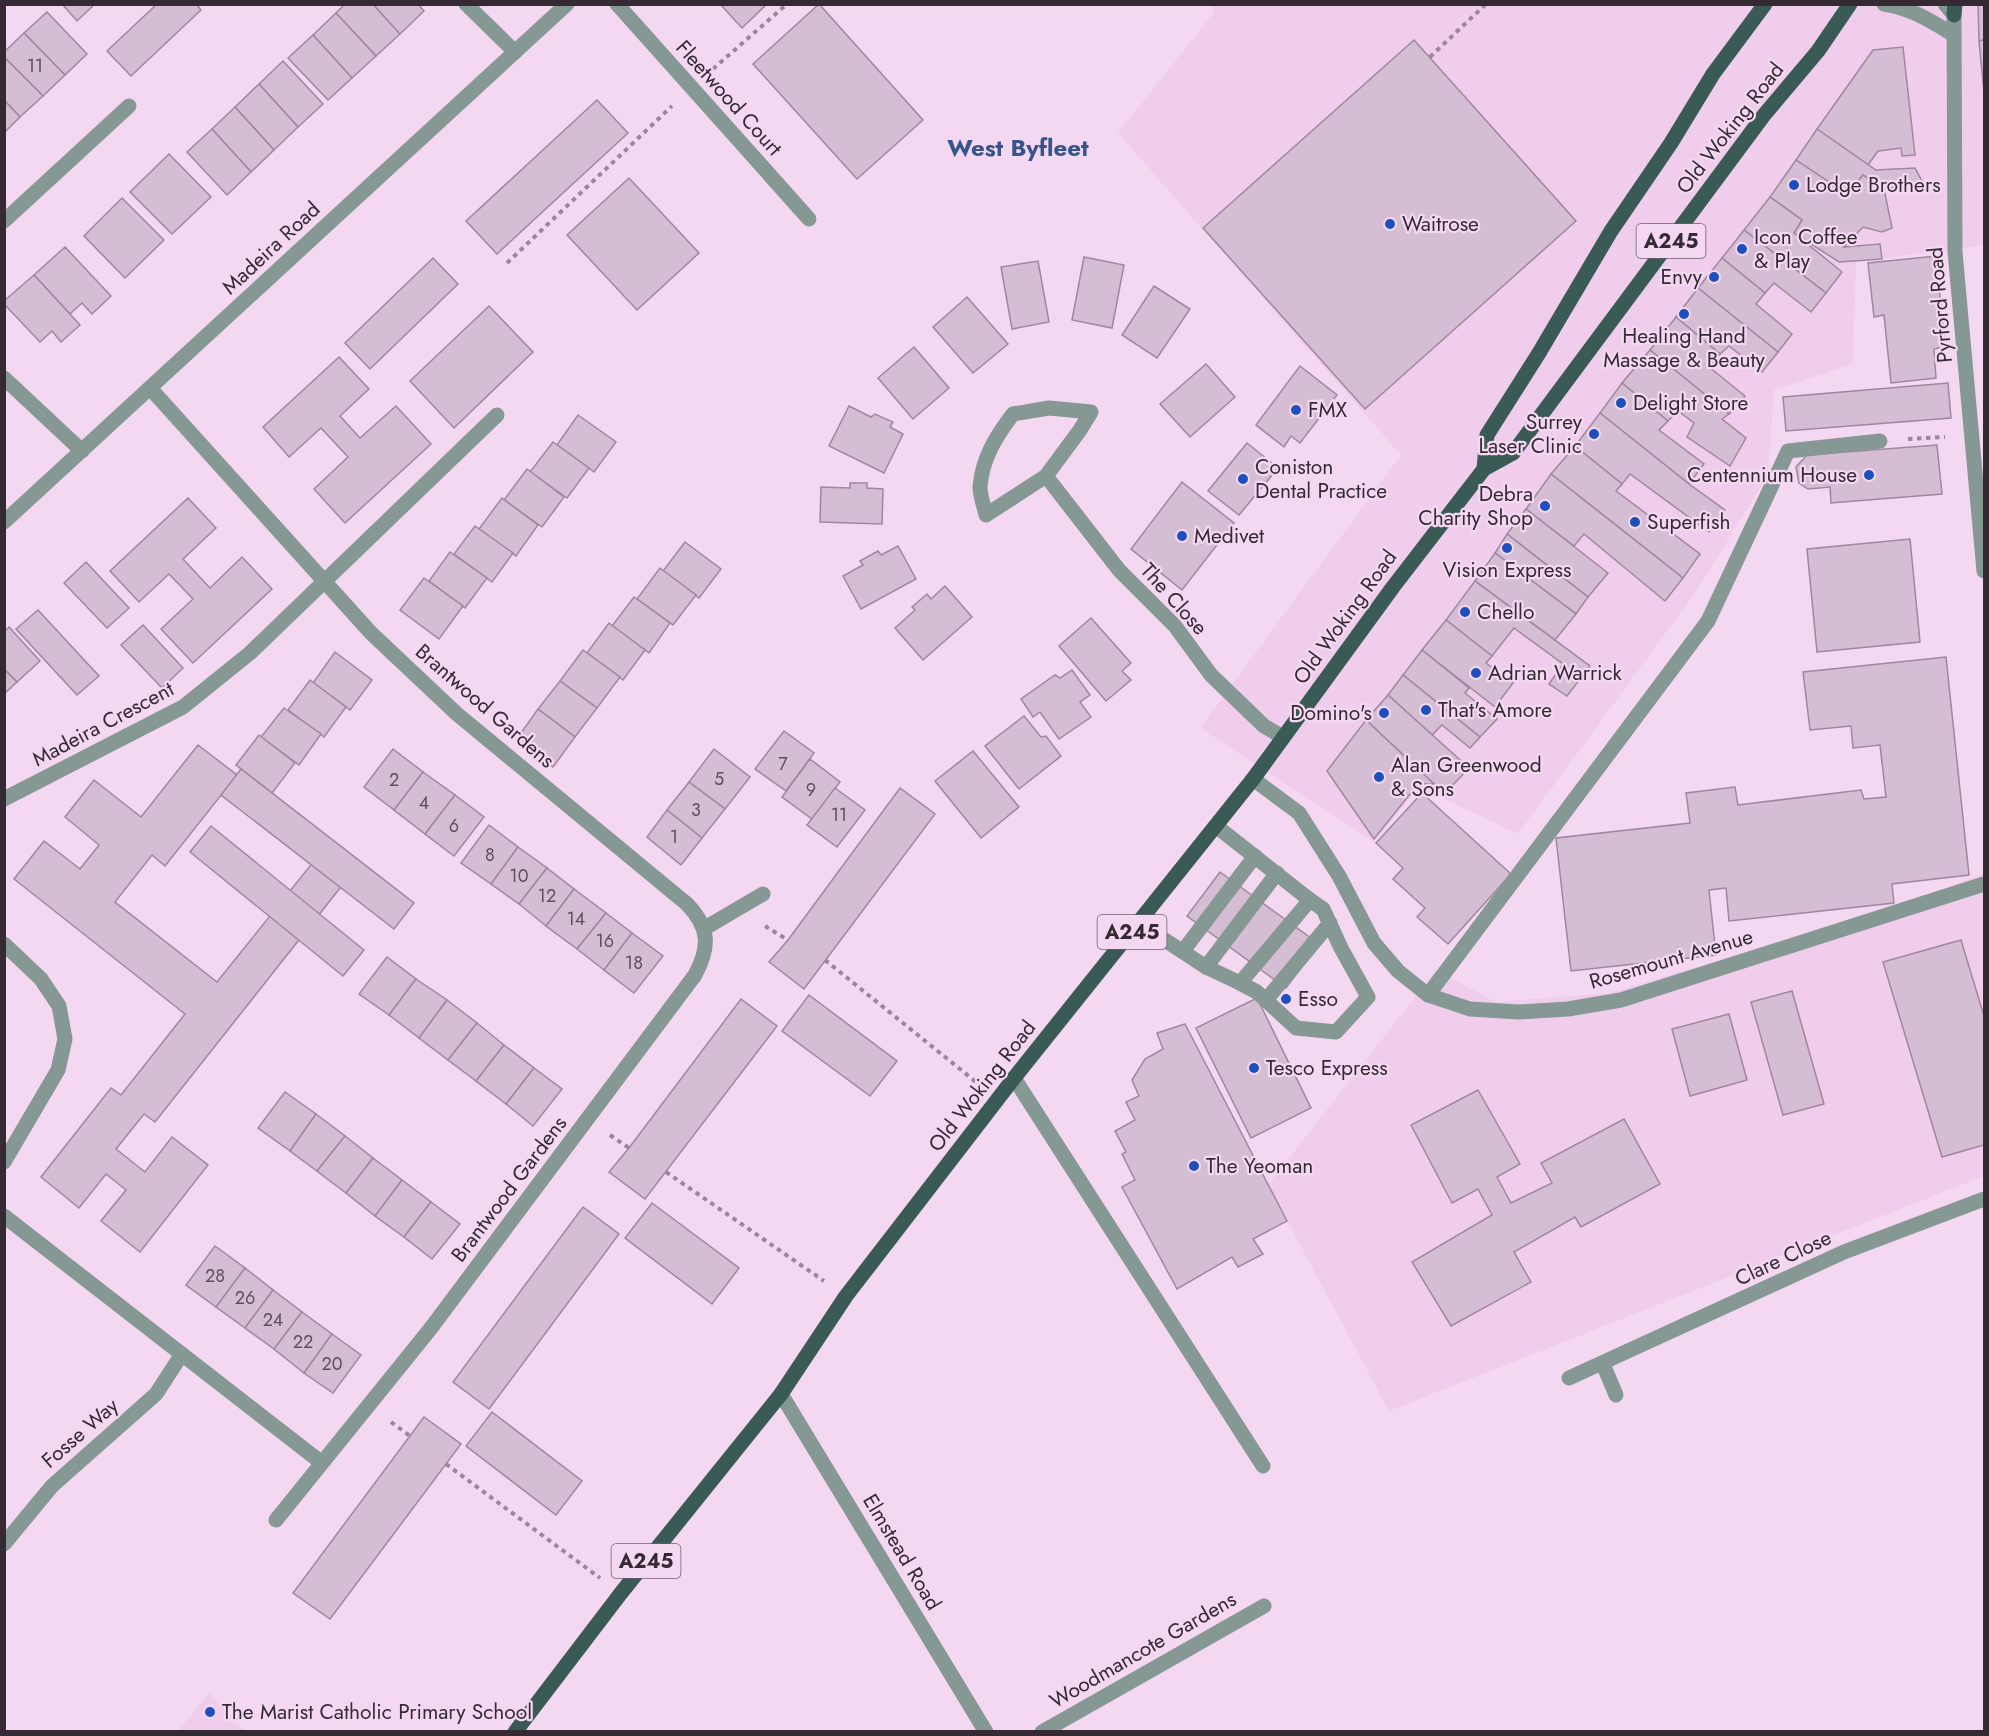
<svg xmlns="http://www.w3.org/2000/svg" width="1989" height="1736" font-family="Jost,sans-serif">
<rect width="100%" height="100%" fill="#f4d8f2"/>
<g fill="#f0cded">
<path d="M1209,5H1984V245L1856,262L1853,364L1774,390L1768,475L1696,592L1518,834L1419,787L1374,842L1200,728L1401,455L1118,133L1215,11Z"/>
<path d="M1984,873V1176L1389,1411L1268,1185L1436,970L1496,1002L1609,993L1901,906Z"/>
<path d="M209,1693L245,1731H178Z"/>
</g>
<g fill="#d5bdd3" stroke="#a0869e" stroke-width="1.5">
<path d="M62,4H95L77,21Z"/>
<path d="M157,4H196L201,10L131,76L107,51Z"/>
<path d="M345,4H373L400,34L376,56L336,13Z"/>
<path d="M373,4H418L424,11L400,34Z"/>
<path d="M720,4H767L742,28Z"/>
<path d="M819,4L923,120L857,179L753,64Z"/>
<path d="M1978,4H1984V40L1979,41Z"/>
<path d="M47,12L87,54L65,75L24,33Z"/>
<path d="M336,13L376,56L352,78L313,35Z"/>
<path d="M24,33L65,75L43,96L4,57V52Z"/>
<path d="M313,35L352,78L328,100L288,58Z"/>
<path d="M1414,40L1576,221L1365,409L1203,228Z"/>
<path d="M1984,40V92L1979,41Z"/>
<path d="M1903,47L1915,155L1902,156L1901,148L1878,151L1868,165L1817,129L1873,50Z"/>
<path d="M4,57L43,96L20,117L4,100Z"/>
<path d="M283,61L323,104L298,127L259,84Z"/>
<path d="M259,84L298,127L274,150L235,107Z"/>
<path d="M4,100L20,117L4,133Z"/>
<path d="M597,100L628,133L497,254L466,221Z"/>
<path d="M235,107L274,150L251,172L212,129Z"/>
<path d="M212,129L251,172L227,195L187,152Z"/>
<path d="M1817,129L1876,170L1915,168L1923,183L1884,189L1863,175L1847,194L1796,160Z"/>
<path d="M169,154L211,197L172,234L130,192Z"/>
<path d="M1796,160L1847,194L1863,175L1884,189L1892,228L1882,232L1863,227L1844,247L1880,244L1882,259L1839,262L1794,233L1802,220L1770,197Z"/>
<path d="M629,178L699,253L637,310L567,235Z"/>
<path d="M1770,197L1802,220L1794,233L1842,272L1826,293L1744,230Z"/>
<path d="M122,198L164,240L125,278L84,236Z"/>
<path d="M1744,230L1826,293L1811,312L1774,283L1765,293L1722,258Z"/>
<path d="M65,247L111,296L92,314L82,303L70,314L34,275Z"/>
<path d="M1936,256L1945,347L1934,349L1936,378L1891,383L1884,315L1874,317L1868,263Z"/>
<path d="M1084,257L1124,265L1112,328L1072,320Z"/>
<path d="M433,258L458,284L370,369L345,343Z"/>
<path d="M1722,258L1765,293L1756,304L1792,334L1778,352L1698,288Z"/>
<path d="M1038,261L1049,322L1012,329L1001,267Z"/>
<path d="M34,275L80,325L61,342L52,331L40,342L4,304V301Z"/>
<path d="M1154,286L1190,309L1157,358L1122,335Z"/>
<path d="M1698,288L1778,352L1762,372L1729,346L1720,354L1676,317Z"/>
<path d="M967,297L1008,344L973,373L933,327Z"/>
<path d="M489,306L533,352L454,428L410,381Z"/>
<path d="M1676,317L1720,354L1709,367L1745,396L1729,414L1650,350Z"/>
<path d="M914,347L949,388L913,419L878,378Z"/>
<path d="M1650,350L1729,414L1722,419L1746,438L1730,466L1687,437L1694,423L1678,411L1668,421L1622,383Z"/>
<path d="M339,357L369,389L340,416L360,438L396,406L431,444L345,523L314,489L348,457L321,428L289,457L263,427Z"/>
<path d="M1206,364L1235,397L1190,437L1160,404Z"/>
<path d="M1300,366L1337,395L1300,443L1291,436L1284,447L1256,425Z"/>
<path d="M1622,383L1668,421L1659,430L1704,464L1689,484L1600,413Z"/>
<path d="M1948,383L1951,418L1786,431L1783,397Z"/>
<path d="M849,406L871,417L875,414L893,422L890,427L903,434L884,473L829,446Z"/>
<path d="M1600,413L1689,484L1725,510L1709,532L1630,474L1622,484L1575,446Z"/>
<path d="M578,415L616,442L594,472L557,445Z"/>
<path d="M553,442L589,468L567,498L530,472Z"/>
<path d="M1247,443L1278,468L1239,515L1208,491Z"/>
<path d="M1937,445L1942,494L1831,503L1830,487L1808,489L1799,483L1796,467L1807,455Z"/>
<path d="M1575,446L1622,484L1616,491L1700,554L1683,578L1551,474Z"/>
<path d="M527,469L564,497L542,527L504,500Z"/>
<path d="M1551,474L1683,578L1665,601L1584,534L1574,546L1526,509Z"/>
<path d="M1182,482L1234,523L1182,590L1131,549Z"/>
<path d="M850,483H867V488L883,489L882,524L820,522L821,487L850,488Z"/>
<path d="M188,498L216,528L183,559L210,588L242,557L272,589L193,663L161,629L193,599L169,574L139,602L110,571Z"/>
<path d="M502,498L538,525L516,556L479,529Z"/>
<path d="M1526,509L1608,573L1588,597L1507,534Z"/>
<path d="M475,526L513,553L492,582L454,554Z"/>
<path d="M1507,534L1588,597L1576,614L1495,553Z"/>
<path d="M1910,539L1920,642L1817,652L1807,549Z"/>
<path d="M685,542L721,569L699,598L663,571Z"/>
<path d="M898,546L916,579L861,609L843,576L863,565L860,561L878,551L881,555Z"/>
<path d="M450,552L487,578L465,608L429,581Z"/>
<path d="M1495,553L1576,614L1555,640L1475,581Z"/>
<path d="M86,562L129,608L107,628L64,583Z"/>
<path d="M660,568L696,595L673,625L637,599Z"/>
<path d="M424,578L463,606L439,639L400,610Z"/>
<path d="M1475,581L1590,666L1567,696L1549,684L1563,664L1514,628L1492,656L1446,620Z"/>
<path d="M945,586L972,617L923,660L895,628L915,610L912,607L927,594L931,599Z"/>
<path d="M634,597L670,623L649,653L612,626Z"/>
<path d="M38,610L99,676L77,695L16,629Z"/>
<path d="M1091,618L1131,663L1122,671L1131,680L1106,701L1059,646Z"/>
<path d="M1446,620L1492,656L1486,663L1513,683L1495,707L1422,650Z"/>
<path d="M609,623L645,650L623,680L587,653Z"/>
<path d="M143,625L183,668L162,688L121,645Z"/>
<path d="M9,627L40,661L17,682L4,669V632Z"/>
<path d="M583,650L620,677L597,708L560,681Z"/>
<path d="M1422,650L1469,688L1465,693L1497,719L1480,737L1403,675Z"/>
<path d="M335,652L372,680L350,710L313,683Z"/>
<path d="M1946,657L1969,875L1892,884L1894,903L1729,921L1726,888L1709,890L1716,955L1571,971L1556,838L1690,823L1686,793L1735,787L1738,805L1861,790L1864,799L1886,797L1880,745L1853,748L1851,726L1810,730L1803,672Z"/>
<path d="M4,669L17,682L4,694Z"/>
<path d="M1072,670L1090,695L1080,702L1091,717L1059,739L1040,712L1033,717L1021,699L1055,675L1060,678Z"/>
<path d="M1403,675L1480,737L1470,748L1442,725L1432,735L1388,695Z"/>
<path d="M310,680L346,707L324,737L288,710Z"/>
<path d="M560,681L597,708L575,737L538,709Z"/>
<path d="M1388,695L1469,768L1447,791L1434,784L1366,720Z"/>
<path d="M284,708L321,734L299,765L261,737Z"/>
<path d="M538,709L575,737L553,767L516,740Z"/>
<path d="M1024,716L1041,737L1046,736L1061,756L1019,789L985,746Z"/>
<path d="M1366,720L1434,784H1418L1374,839L1327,771Z"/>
<path d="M784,731L814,753L786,791L755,769Z"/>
<path d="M259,735L295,763L272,793L236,765Z"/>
<path d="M198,745L237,775L165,866L152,855L115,902L217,982L330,841L359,864L155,1122L144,1114L116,1149L145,1172L172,1137L208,1165L140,1252L101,1221L126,1190L106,1174L79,1208L41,1177L111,1088L121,1095L185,1014L14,879L44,841L80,869L99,845L65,817L94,780L141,817Z"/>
<path d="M393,749L423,772L394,810L364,787Z"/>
<path d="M714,749L750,777L725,809L689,782Z"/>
<path d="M973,751L1019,807L981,838L935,781Z"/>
<path d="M810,759L840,782L812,819L782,797Z"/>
<path d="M241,769L414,903L394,929L221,795Z"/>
<path d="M423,772L455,795L425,834L394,810Z"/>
<path d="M689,782L725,809L702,838L667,810Z"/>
<path d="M835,788L865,810L837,847L807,825Z"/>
<path d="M900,788L935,814L804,989L769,962L788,940Z"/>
<path d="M1422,793L1511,874L1448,944L1417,917L1425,908L1393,879L1403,868L1376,843Z"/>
<path d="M455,795L484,817L454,856L425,834Z"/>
<path d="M667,810L702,838L681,865L647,837Z"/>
<path d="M489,825L518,847L491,884L461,863Z"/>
<path d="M211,826L364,950L343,976L190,852Z"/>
<path d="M518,847L547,868L519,904L491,884Z"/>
<path d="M547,868L574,889L546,926L519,904Z"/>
<path d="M1220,872L1319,944L1286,988L1187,916Z"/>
<path d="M574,889L606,913L577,949L546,926Z"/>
<path d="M606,913L632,933L604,970L577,949Z"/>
<path d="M632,933L663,956L634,993L604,970Z"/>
<path d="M1961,940L1984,1016V1145L1942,1157L1883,962Z"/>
<path d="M387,957L416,979L389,1015L359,994Z"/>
<path d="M416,979L447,1000L419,1038L389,1015Z"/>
<path d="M1792,991L1824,1104L1783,1115L1751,1002Z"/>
<path d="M809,995L897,1061L870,1096L782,1031Z"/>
<path d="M1257,998L1311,1108L1251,1138L1196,1028Z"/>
<path d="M741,999L777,1026L645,1199L609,1172L629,1148Z"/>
<path d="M447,1000L477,1023L448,1060L419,1038Z"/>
<path d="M1729,1014L1747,1080L1690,1096L1672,1029Z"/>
<path d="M477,1023L504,1045L476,1081L448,1060Z"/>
<path d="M1185,1024L1287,1221L1253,1239L1263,1254L1238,1267L1232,1257L1177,1289L1122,1187L1135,1180L1122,1154L1126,1152L1115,1131L1135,1120L1126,1102L1139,1096L1132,1080L1145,1059L1163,1049L1157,1033Z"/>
<path d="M504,1045L534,1068L506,1104L476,1081Z"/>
<path d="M534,1068L562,1089L533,1126L506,1104Z"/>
<path d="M1478,1090L1520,1164L1497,1177L1511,1203L1552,1183L1541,1163L1624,1119L1660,1184L1581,1227L1575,1217L1514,1252L1531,1282L1451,1326L1412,1262L1492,1215L1478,1189L1452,1203L1411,1125Z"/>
<path d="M285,1092L316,1114L290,1151L258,1128Z"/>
<path d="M316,1114L345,1136L317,1171L290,1151Z"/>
<path d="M345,1136L373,1158L346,1193L317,1171Z"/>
<path d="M373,1158L402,1180L375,1216L346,1193Z"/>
<path d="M402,1180L431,1202L404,1237L375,1216Z"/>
<path d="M431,1202L460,1224L432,1259L404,1237Z"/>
<path d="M652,1203L739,1268L712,1304L625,1238Z"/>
<path d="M583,1207L619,1234L489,1409L453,1382Z"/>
<path d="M215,1246L245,1268L216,1307L186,1285Z"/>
<path d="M245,1268L273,1290L245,1328L216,1307Z"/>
<path d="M273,1290L302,1312L274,1349L245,1328Z"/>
<path d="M302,1312L332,1334L304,1373L274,1349Z"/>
<path d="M332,1334L361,1355L333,1393L304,1373Z"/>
<path d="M492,1412L582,1481L556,1515L466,1446Z"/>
<path d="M424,1417L461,1444L330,1619L293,1593Z"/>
</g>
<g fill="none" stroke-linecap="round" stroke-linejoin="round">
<g stroke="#9b8799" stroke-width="4" stroke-dasharray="4.5 4.5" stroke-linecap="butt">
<path d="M1430,57L1486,4"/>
<path d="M713,69L787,4"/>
<path d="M507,263L672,106"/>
<path d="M1908,439L1945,437"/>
<path d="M765,926L788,940"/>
<path d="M825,960L976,1082"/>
<path d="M610,1135L629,1148"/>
<path d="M666,1172L824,1281"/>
<path d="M391,1422L410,1436"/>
<path d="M446,1464L600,1578"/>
</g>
<g stroke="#869894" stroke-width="15">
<path d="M1139,923L1206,967L1240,983L1310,900L1216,826"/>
<path d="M705,928L763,894"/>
<path d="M1183,951L1255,856"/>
<path d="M1206,967L1277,873"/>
<path d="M1240,983L1257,992L1296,1028L1336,1032L1368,997L1341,948L1323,909L1310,900"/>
<path d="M1428,995L1708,621L1788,451L1880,441"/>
<path d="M1266,1000L1330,923"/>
<path d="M1014,1078L1263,1466"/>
</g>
<g stroke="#869894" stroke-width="15">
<path d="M466,4L515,52"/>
<path d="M617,4L809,219"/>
<path d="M4,221L129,106"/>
<path d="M4,378L82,451"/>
<path d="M150,388L371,633L457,714L687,904C710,928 710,947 695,975L431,1328L276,1520"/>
<path d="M1046,476L1080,430L1091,412L1049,408L1013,414C996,436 982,459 980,487C980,496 984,506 986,515L1046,476L1119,570L1175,626L1211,675L1264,726L1283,737"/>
<path d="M4,522L567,4"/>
<path d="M1253,779L1299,813L1339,876L1374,943L1398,971L1428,995L1470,1009L1518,1012L1568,1009L1621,1000L1984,884"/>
<path d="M4,799L183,707L250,653L497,415"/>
<path d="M4,944L41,979L59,1006L65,1039L58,1070L4,1162"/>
<path d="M4,1216L322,1463"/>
<path d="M1603,1364L1616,1395"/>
<path d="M1569,1378L1844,1252L1984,1199"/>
<path d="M781,1394L986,1732"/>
<path d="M4,1544L52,1486L156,1394L182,1354"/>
<path d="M1042,1732L1264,1606"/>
</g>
<g stroke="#869894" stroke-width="15">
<path d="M1884,4C1911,8 1931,21 1954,35"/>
<path d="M1945,4L1954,15L1955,252L1984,571"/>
</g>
<g stroke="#3a5b55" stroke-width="15">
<path d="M1954,15L1955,4"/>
<path d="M1484,469L1487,435L1539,353L1611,231L1671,143L1713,74L1765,4"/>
<path d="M515,1732L621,1593L781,1394L846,1296L1014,1078L1253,779L1393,587L1484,469L1513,453L1764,115L1818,51L1850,4"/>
</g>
</g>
<g fill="#1f4fbd" stroke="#f4d8f2" stroke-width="2">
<circle cx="1794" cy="185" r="6"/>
<circle cx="1390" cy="224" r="6"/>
<circle cx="1742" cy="249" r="6"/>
<circle cx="1714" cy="277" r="6"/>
<circle cx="1684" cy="314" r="6"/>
<circle cx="1621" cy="403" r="6"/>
<circle cx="1296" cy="410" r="6"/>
<circle cx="1594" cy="434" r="6"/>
<circle cx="1869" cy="475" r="6"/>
<circle cx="1243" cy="479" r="6"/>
<circle cx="1545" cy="506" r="6"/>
<circle cx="1635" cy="522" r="6"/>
<circle cx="1182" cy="536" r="6"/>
<circle cx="1507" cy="548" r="6"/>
<circle cx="1465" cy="612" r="6"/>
<circle cx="1476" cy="673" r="6"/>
<circle cx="1426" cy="710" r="6"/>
<circle cx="1384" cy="713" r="6"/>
<circle cx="1379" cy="777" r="6"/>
<circle cx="1286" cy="999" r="6"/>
<circle cx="1254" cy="1068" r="6"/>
<circle cx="1194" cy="1166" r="6"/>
<circle cx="210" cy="1712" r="6"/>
</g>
<g text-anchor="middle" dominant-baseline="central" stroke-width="4.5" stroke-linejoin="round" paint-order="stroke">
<g font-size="18" fill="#5d4f5c">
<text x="35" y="66">11</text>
<text x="783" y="764">7</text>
<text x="719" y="779">5</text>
<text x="394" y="780">2</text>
<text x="811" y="790">9</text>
<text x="424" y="803">4</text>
<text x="696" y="810">3</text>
<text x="839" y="815">11</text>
<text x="454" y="826">6</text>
<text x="674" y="837">1</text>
<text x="490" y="855">8</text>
<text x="519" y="876">10</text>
<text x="547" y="896">12</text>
<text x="576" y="919">14</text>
<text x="605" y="941">16</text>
<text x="634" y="963">18</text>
<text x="215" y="1276">28</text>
<text x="245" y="1298">26</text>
<text x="273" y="1320">24</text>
<text x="303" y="1342">22</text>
<text x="332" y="1364">20</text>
</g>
<g fill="#f4d8f2" stroke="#6e5e6d" stroke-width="1.5">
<rect x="1636.5" y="224" width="69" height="34" rx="4.5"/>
<rect x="1097.5" y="915" width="69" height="34" rx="4.5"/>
<rect x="611.5" y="1544" width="69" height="34" rx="4.5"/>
</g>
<g font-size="20" font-weight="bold" fill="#352a34">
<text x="1671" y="241">A245</text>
<text x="1132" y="932">A245</text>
<text x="646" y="1561">A245</text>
</g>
<g font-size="21" fill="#352a34" stroke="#f4d8f2">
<text transform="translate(729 98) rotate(48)">Fleetwood Court</text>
<text transform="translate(1730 128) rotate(-52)">Old Woking Road</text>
<text transform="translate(271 248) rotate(-43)">Madeira Road</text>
<text transform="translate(1940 305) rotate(-95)">Pyrford Road</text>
<text transform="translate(1174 599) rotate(48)">The Close</text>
<text transform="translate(1345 617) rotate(-54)">Old Woking Road</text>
<text transform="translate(485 706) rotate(41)">Brantwood Gardens</text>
<text transform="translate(103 724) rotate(-28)">Madeira Crescent</text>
<text transform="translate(1671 959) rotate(-16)">Rosemount Avenue</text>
<text transform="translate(982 1086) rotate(-52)">Old Woking Road</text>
<text transform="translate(509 1189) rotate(-53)">Brantwood Gardens</text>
<text transform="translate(1783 1258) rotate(-25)">Clare Close</text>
<text transform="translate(80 1433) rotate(-41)">Fosse Way</text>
<text transform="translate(902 1552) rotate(59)">Elmstead Road</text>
<text transform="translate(1143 1650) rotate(-30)">Woodmancote Gardens</text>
</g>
<g font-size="21" fill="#352a34" stroke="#f4d8f2" text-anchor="start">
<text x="1806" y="185">Lodge Brothers</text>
<text x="1402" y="224">Waitrose</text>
<text x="1754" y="237">Icon Coffee<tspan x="1754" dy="24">&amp; Play</tspan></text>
<text x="1702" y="277" text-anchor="end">Envy</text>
<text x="1684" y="336" text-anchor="middle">Healing Hand<tspan x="1684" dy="24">Massage &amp; Beauty</tspan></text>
<text x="1633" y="403">Delight Store</text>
<text x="1308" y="410">FMX</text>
<text x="1582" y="422" text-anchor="end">Surrey<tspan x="1582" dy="24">Laser Clinic</tspan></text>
<text x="1255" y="467">Coniston<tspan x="1255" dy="24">Dental Practice</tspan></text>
<text x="1857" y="475" text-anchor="end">Centennium House</text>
<text x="1533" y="494" text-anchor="end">Debra<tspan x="1533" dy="24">Charity Shop</tspan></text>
<text x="1647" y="522">Superfish</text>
<text x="1194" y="536">Medivet</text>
<text x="1507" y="570" text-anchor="middle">Vision Express</text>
<text x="1477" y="612">Chello</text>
<text x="1488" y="673">Adrian Warrick</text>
<text x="1438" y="710">That's Amore</text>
<text x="1372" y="713" text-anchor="end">Domino's</text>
<text x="1391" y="765">Alan Greenwood<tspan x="1391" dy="24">&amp; Sons</tspan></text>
<text x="1298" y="999">Esso</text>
<text x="1266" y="1068">Tesco Express</text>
<text x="1206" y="1166">The Yeoman</text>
<text x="222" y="1712">The Marist Catholic Primary School</text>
</g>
<g font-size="24" font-weight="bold" fill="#37548d" stroke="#f4d8f2">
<text x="1018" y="147">West Byfleet</text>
</g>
</g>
<rect width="1989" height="1736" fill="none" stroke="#352a34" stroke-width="12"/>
</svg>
